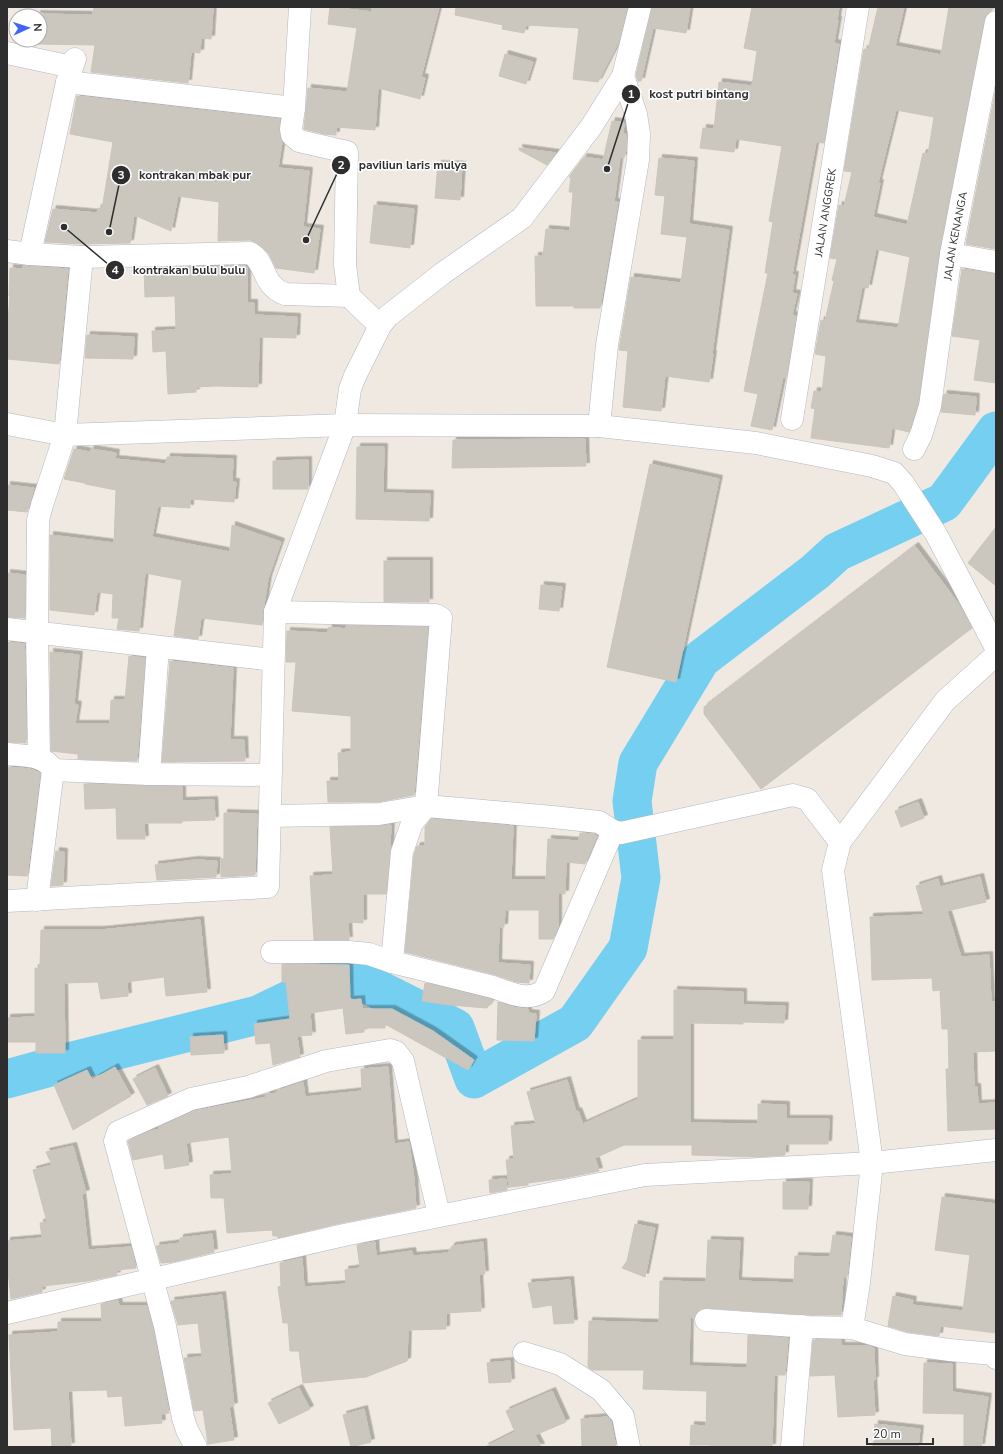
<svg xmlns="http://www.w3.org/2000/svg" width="1003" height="1454" font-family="'Nunito Sans',sans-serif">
<defs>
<filter id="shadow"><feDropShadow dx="3.5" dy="-3.5" stdDeviation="0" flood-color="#0004"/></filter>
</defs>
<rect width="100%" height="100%" fill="#efe9e1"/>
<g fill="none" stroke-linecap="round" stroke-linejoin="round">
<path stroke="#75cff0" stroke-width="39" d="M7,1079L65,1063L258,1015L345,973L455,1028L474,1079L575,1023L628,948L641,878L632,801L638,763L701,659L815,572L837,552L944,502L996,431"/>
</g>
<g fill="#cbc7bf" stroke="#cbc5ba" fill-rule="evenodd" filter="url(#shadow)">
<path d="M94,7H213L211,39L201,38L200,53L191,52L188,83L91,72L95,45L37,44V40H40V16H37V14L93,15Z"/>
<path d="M330,7L372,12V7H439L421,77L425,78L420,99L378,88L375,130L336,127V135L324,134L304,129L308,88L347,92L357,28L328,24Z"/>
<path d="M456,7H627L619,41L598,82L573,79L579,28L526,25L524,33L502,29L503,25L455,15Z"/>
<path d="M652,7H690L686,33L653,28L641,81H638L636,75Z"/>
<path d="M752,7H839L837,20H838L834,43L839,44L824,143L816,142L792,275H795L792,293L797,294L792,315L796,316L786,378L783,377L772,430L751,426L758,394L744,391L768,273H765L773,222L769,221L782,146L736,139L734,152L700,148L703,128L714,129L719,82L752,86L757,51L744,48Z"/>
<path d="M878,7H904L895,46L941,55L949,7H992V10L987,14L984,20L939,252L918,403L909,432L892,428L889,448L811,438L815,409L811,408L814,391L822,392L826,356L815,354L821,320L825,321L834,281L832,280L837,259L830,258L839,205L844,206L852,172L844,171L864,49L868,50ZM896,110L934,117L928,154L923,153L907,225L873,217L880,183H878ZM876,249L910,257L898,328L855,323L862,287L868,288Z"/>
<path d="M505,54L533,62L526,84L499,76Z"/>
<path d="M996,88V249L966,244Z"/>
<path d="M77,96L280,119L279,131L282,142L278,168L309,171L303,227L320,229L314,273L276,268L269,254L257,243L250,240L218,241L219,202L178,196L171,231L134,215L130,243L82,244L45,242L53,209L97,213L98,208L102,209L113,142L70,134Z"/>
<path d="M612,121L624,123L623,133L626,134V150L624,158L620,157L614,202H618L600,308H574V306H536L535,256H543L546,229L570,231L573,192H569L571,178L569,177L584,157L603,160Z"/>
<path d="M519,148L556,153L547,165L519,150Z"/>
<path d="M659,158L694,161L689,224L729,230L712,354H713L709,382L665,376L661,411L623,407L628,351L619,350L631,277L681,283L687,237L661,234L665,196L655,195Z"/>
<path d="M438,164L462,165L460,200L435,198Z"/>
<path d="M374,205L414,209L410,248L370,243Z"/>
<path d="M23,266L68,269L59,364L7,359V333L10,296H9L10,268L23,269Z"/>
<path d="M246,266L247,267V303H254V315L297,317L296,338L259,337L258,387L216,386L196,387V392L168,394L166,351L153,352L152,331L176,330L175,296L145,297L144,268Z"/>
<path d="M962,269L996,274V383L974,380L980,340L952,336Z"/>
<path d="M87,335L134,337L133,359L85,358Z"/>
<path d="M944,394L976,397L975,415L941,412Z"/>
<path d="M585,439L586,466L452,468L453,440Z"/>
<path d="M357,447H384L383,493L430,494L429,521L356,519Z"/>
<path d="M74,449L90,452L91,449L116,453L115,459L166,464L167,457L233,459L232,482H236L234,502L190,499V508L158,506L152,537L230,552L232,525L281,542L268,579L263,611L262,625L201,618L198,639L174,636L182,580L145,573L139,631L117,629L119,618H112L113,594L97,592L94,615L50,610V535L114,543L116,490L85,484V483L64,479Z"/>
<path d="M308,460V489H273V461Z"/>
<path d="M650,464L719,479L676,682L607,667Z"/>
<path d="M7,485L34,488L27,512L7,510Z"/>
<path d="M996,527V586L968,563Z"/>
<path d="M915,546L958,603L972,628L761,789L704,714V707Z"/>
<rect x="384" y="561" width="45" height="41"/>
<path d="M7,573L25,575V618L7,617Z"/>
<path d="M541,585L562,587L559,611L539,609Z"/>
<path d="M346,626L428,627L414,795L378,802H328L327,781H339L338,753L351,752V716L292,711L296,662H286L287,631L328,633L329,627L346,629Z"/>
<path d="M7,642L25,644L24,649H25L26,743L7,742Z"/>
<path d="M50,652L79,655L74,704L78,705L75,724H110L111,700H125L129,656L145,658L137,761L78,759V754L51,751Z"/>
<path d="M170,661L233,668L230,740H244L245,761L162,762Z"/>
<path d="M7,767L30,769L40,773L27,876L7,875Z"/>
<path d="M84,784L182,787V801L214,800L215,820L182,821V823H144L145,839H117L116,808L85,809Z"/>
<path d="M918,802L924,818L901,827L895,811Z"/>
<path d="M224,813L257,814L255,875L221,877V859H224Z"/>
<path d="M431,819L513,826L511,880H546L548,839L579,841L580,833L595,834L597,836L585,864L566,862L565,894L558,893V927L553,939H539V910H505L504,927H499L498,963L530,965L529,983L516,982L496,975L405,952L414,855L417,846H425V827Z"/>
<path d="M391,825L390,846H391L386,894H363V923L348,922L349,940H314L310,876L333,875L330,827L379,826Z"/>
<path d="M56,851L64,852L63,885L51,886Z"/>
<path d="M195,860L217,861L216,877L157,880L155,865Z"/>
<path d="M980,877L986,902L947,911L961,957L989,955L991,1002H996V1051L973,1052L974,1087H977L978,1104L995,1103L996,1129L948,1131L946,1069H949L948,1029H942L940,990L933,991L932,978L872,980L870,917L924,915L916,886L938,879L940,887Z"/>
<path d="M200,920L207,992L166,996L164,977L127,982L128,996L101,999L98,982L64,983L65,1053H36V1042H7V1018L35,1017V968H40L41,930H101Z"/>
<path d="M282,964L349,965L350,1000L361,999L362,1009H392L433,1031L474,1060L468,1070L385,1024V1028H364V1032L346,1034L343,1008L310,1013L312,1035L297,1036L300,1057L273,1065L270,1043L256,1044L254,1024L290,1019L286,982H282Z"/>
<path d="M425,983L493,1000L487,1008L449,1005L422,1001Z"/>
<path d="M674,990L743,992V1005L785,1006L784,1023L743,1022V1024L690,1023V1123L758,1124V1104L786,1105V1119H829L828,1144H785V1155L757,1157L692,1155V1145H624L595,1158L599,1171L565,1178L528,1183V1185L509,1187L506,1160L514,1159L511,1126L536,1124L527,1092L567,1080L576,1112L578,1111L583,1124L638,1099V1040H674Z"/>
<path d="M498,1002L516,1008L528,1009V1013L536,1014L534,1041L497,1040Z"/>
<path d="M223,1035L224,1053L191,1055L190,1037Z"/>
<path d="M115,1067L131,1096L73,1130L54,1085L87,1070L92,1080Z"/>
<path d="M388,1067L394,1144L409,1142L414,1179L416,1208L341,1223L278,1238V1236H273L272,1230L227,1233L224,1198H211L210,1175L232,1174L229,1137L186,1143L189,1165L165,1169L163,1154L133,1160L128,1141L150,1131L160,1129L159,1127L195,1111L267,1097L266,1095L277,1093V1091L303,1082L305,1097L362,1091L361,1069Z"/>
<path d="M155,1068L168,1096L147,1105L133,1079Z"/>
<path d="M73,1146L86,1193L82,1194L88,1250L131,1247L136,1268L117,1270V1275L88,1281L42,1286V1292L11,1299L7,1262V1241L42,1238L40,1223L47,1222L33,1170L52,1165L46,1152Z"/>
<path d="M506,1179L507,1190L490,1193L489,1180Z"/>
<path d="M783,1182H809L808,1209H783Z"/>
<path d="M942,1197L996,1204V1333L940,1326L939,1336L908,1332L888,1326L893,1296L913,1300L912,1305L963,1311L970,1255L935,1250Z"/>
<path d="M635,1224L655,1228L645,1277L622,1268L627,1261Z"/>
<path d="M212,1234L214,1252L173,1262L161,1263L156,1246L180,1243V1238Z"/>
<path d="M833,1235L851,1237L847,1277H843L841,1315H810L707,1308L700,1309L696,1313L694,1318L690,1317L689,1366L747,1368L748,1335L788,1338L785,1375H774L772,1447H710V1445H690L691,1425L706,1426L707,1391L643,1389L644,1370H592L588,1367L589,1321L659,1323L660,1281L706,1282L708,1240L740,1241L738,1281L794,1283L795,1256L830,1257Z"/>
<path d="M375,1242L376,1256L412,1251L413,1256L448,1253L452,1246L483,1242L485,1274H479L481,1311L446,1313V1329L408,1330L407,1361L366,1377L303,1383L299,1351H290L288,1323H283L278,1287L281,1286L280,1263L302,1258L304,1287L346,1284L345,1270L360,1268L357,1245Z"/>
<path d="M570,1280L574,1323L554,1324L552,1305L533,1308L528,1283Z"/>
<path d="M222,1295L234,1406L229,1407L234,1440L208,1444L203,1410L194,1411L184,1358L202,1357L198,1323L178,1325L171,1301Z"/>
<path d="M118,1300L119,1306H147L153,1329L169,1413L161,1414L162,1423L125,1426L122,1396L108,1397L107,1390L68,1391L71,1446L52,1447L51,1428L14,1430L9,1335L58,1332V1322H102L101,1304Z"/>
<path d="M813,1340H841V1346H868L874,1348L875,1380H873L875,1415L838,1417L835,1375L810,1376Z"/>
<path d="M510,1361L511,1382L489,1383L487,1363Z"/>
<path d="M924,1363L952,1364V1392L988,1397L981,1447H964V1414L923,1413Z"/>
<path d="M299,1388L310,1409L279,1424L268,1403Z"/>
<path d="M552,1391L566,1422L535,1435L541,1447H485L515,1432L506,1411Z"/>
<path d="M364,1409L371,1442L351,1447L343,1415Z"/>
<path d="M608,1417L611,1422L616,1447H582L581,1419Z"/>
<path d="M875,1424L920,1429L918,1447H873Z"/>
</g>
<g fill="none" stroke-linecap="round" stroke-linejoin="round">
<defs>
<g id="minor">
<path d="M300,7L294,108L291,129L292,135L299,141L347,152L345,265L349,296L380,326"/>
<path d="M7,53L72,67"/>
<path d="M67,82L294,108"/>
<path d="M7,251L30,254L82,257L250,253C266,261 262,286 285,294L349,296"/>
<path d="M30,254L67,82L75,59"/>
<path d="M951,254L996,262"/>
<path id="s1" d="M792,419L858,7"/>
<path d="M7,424L65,435L345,425L599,426L756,443L872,466L894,473L903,483L936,534L996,648"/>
<path d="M599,426L607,345L638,160L639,134L636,114L623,76"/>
<path id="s2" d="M914,449L921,435L930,406L951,254L996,22"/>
<path d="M275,612L436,615L441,618L426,806L553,817L599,822L613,831L621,833L793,795L807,799L840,842"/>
<path d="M7,629L273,660"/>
<path d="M7,754C23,756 45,754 53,770L149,774L270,775"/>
<path d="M39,758L37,633L38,520L42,505L65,435L82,257"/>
<path d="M149,774L158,647"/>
<path d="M270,816L379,814L426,806L412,823L402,852L392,962"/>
<path d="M37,900L53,770"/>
<path d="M7,901L268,887L275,612L345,425L350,389L355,376L380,326L388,316L443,273L522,218L591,127L623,76L640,7"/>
<path d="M272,952H349L369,954L392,962L493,987C510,993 527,1002 544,991L613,831"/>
<path d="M7,1313L344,1235L645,1175L872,1163L996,1150"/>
<path d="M706,1320L809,1327L852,1328L905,1344L950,1350L993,1354L996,1358"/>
<path d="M852,1328L859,1283L872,1163L833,870L840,842L945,701L996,655"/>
<path d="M524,1353L560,1364L601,1390L623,1416L629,1447"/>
<path d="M196,1447L187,1430L183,1418L165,1326L115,1141L118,1132L191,1099L248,1087L326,1061L390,1050L396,1052L403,1061L439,1215"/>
<path d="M792,1447L802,1326"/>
</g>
</defs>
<use href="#minor" stroke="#b4b7c1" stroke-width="23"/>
<use href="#minor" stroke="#fff" stroke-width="22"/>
</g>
<g text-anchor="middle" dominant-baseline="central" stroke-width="3" stroke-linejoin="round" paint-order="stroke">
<g font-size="11" fill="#2e2e2e" stroke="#fff">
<text stroke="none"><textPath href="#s1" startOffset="209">JALAN ANGGREK</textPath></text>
<text stroke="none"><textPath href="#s2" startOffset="218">JALAN KENANGA</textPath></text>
</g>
</g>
<path fill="none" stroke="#2e2e2e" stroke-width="1.5" d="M607 169L631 94M306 240L341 165M109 232L121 175M64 227L115 270"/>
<g fill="#2e2e2e" stroke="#fff" stroke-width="1.5">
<circle cx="607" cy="169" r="4"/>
<circle cx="306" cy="240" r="4"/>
<circle cx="109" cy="232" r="4"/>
<circle cx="64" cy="227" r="4"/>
<circle cx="631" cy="94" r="10"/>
<circle cx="341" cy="165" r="10"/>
<circle cx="121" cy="175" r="10"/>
<circle cx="115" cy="270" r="10"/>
</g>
<g font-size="12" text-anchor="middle" font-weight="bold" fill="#fff">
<text x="631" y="98">1</text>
<text x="341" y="169">2</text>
<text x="121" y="179">3</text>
<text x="115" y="274">4</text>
</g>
<g font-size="12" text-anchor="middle" font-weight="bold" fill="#2e2e2e" stroke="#fff" stroke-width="3" stroke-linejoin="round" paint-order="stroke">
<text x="699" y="98">kost putri bintang</text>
<text x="413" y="169">paviliun laris mulya</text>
<text x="195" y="179">kontrakan mbak pur</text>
<text x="189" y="274">kontrakan bulu bulu</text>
</g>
<rect width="1003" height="1454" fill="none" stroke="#2e2e2e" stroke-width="16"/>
<g transform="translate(28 28) rotate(87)"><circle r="19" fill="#ffffff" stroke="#ababab"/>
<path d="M0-3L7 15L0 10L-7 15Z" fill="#4264fb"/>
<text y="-6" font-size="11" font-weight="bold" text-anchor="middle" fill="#2e2e2e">N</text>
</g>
<path d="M867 1438v6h66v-6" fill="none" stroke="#2e2e2e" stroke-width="2"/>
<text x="873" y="1438" font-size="12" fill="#2e2e2e" stroke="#ffffff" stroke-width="3" paint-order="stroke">20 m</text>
</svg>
